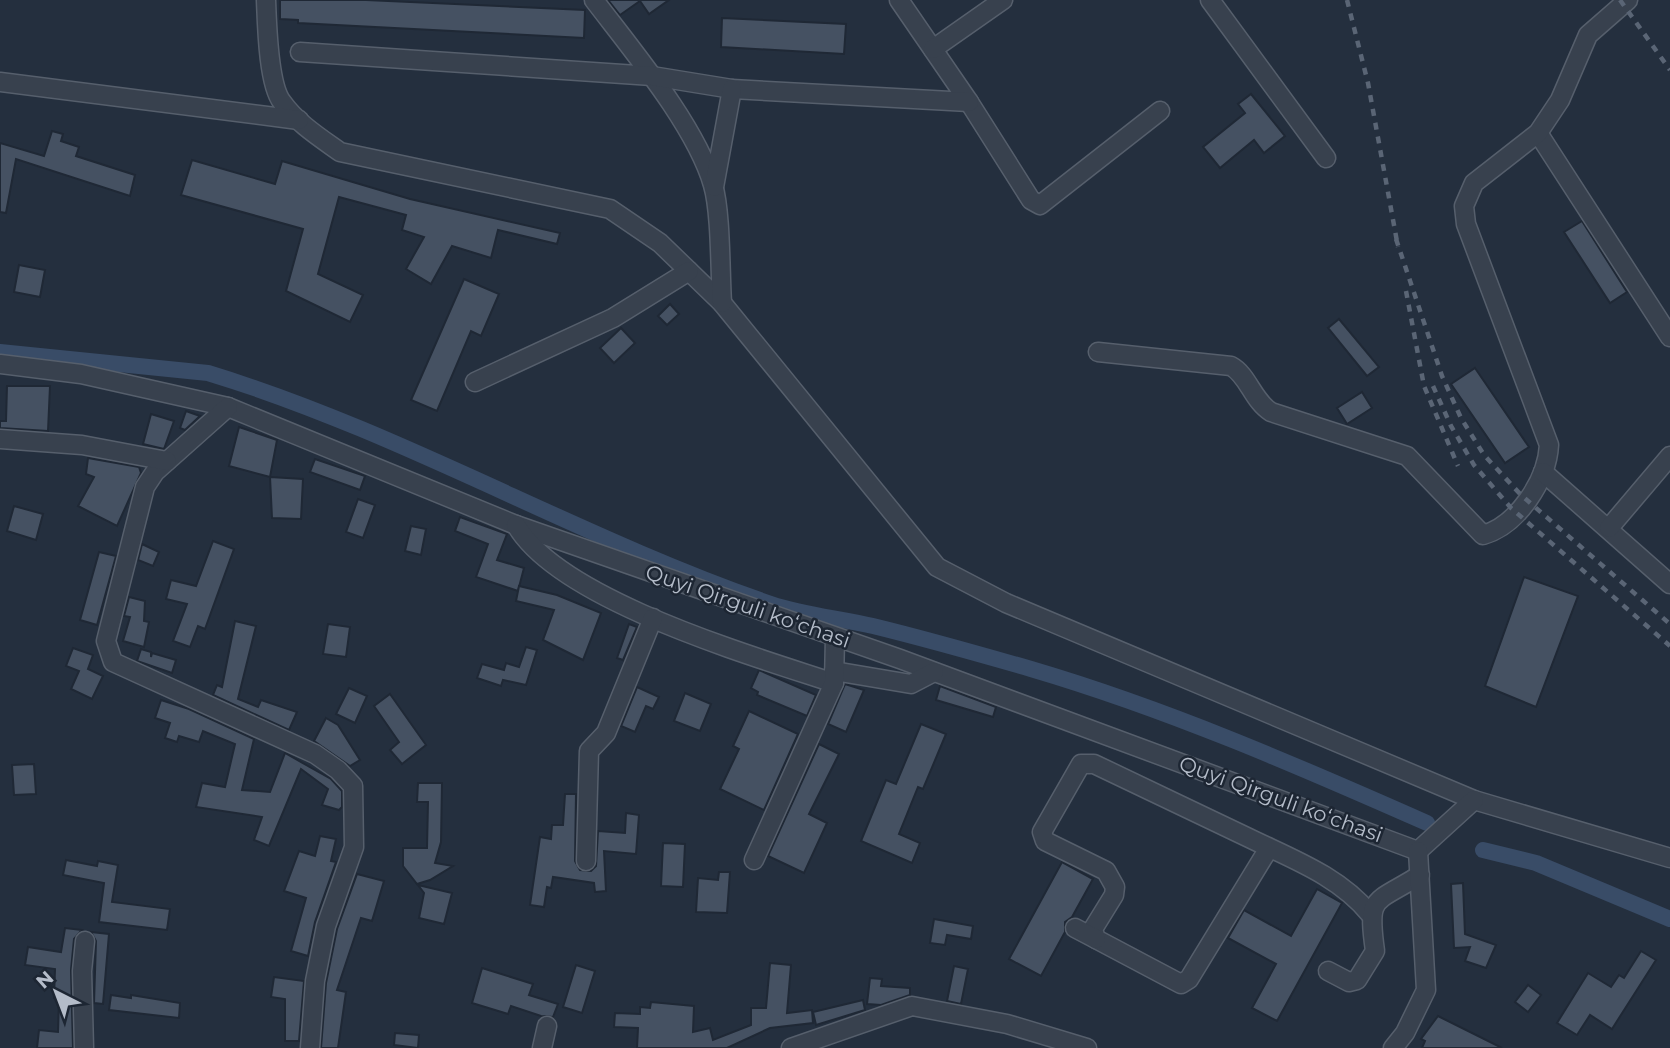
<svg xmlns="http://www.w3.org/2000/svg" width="1670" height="1048" font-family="Montserrat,sans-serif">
<rect width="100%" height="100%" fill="#242f3e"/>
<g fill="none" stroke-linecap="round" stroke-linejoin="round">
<g stroke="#394c67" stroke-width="16">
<path d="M0,352L208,373C402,432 579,538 771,604C803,615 839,618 873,626C926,639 979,654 1031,669C1167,709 1298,766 1427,823"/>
<path d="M1483,850L1536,863L1670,919"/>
</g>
</g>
<g fill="#455162" stroke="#1f2835" stroke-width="2">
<path d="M280,0H366L585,10L584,38L298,23V20L280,19Z"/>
<path d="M608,0H669L649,14L640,1L620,15Z"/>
<path d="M722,18L846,24L844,54L721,47Z"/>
<path d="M1251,94L1285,136L1264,153L1254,140L1220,168L1203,147L1245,113L1238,104Z"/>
<path d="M52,131L63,134L61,141L79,147L76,156L135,175L130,196L16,159L6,213L0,212V143L44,156Z"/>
<path d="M192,160L275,184L282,161L410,199L560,233L557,244L498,230L491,258L452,246L431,284L406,269L424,237L402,230L406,215L339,197L318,274L363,295L350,322L286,291L303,229L181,195Z"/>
<path d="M1582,221L1627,292L1610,303L1564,232Z"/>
<path d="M19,265L45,270L40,297L14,292Z"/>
<path d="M464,279L499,294L481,336L471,331L437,411L411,400Z"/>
<path d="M670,304L679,314L667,325L658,316Z"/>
<path d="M1339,319L1379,367L1367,376L1328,328Z"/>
<path d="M621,328L635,343L614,363L600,348Z"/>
<path d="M1475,368L1529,447L1505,463L1451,384Z"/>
<path d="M7,386H50L48,431L0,428V421H6Z"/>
<path d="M1362,392L1372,408L1347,424L1337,408Z"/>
<path d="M186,411L200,416L185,430L180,428Z"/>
<path d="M151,414L174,421L164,449L143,444Z"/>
<path d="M239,427L277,440L270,477L229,466Z"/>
<path d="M88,458L139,467L141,473L117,526L78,506L94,477L86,474Z"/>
<path d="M315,459L365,476L360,490L310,472Z"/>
<path d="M270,477L303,479L301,519L272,518Z"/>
<path d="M358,499L375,505L363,538L346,532Z"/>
<path d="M14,506L43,514L36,540L7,531Z"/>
<path d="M460,517L507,534L497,560L524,568L518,591L476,577L488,544L455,531Z"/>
<path d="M411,526L426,529L421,555L405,551Z"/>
<path d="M213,541L234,549L205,629L198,626L190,647L173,641L187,604L166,599L171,580L196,586Z"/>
<path d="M142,544L159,552L153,566L138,560Z"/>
<path d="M99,552L116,556L97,625L80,620Z"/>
<path d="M1524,577L1578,596L1536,707L1485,686Z"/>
<path d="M519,586L557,595L601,613L583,660L543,640L554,610L516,601Z"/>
<path d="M129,597L145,601L144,621L149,622L144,647L123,641L130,617L124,616Z"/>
<path d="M235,621L256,626L238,699L258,707L261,700L297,712L289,730L213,695L217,685L222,687Z"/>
<path d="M328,624L350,627L346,657L323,654Z"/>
<path d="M629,624L637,627L623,660L617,658Z"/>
<path d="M526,647L537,650L526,685L503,680L501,686L477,678L482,664L504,670L506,663L519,667Z"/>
<path d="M73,648L93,655L88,669L103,676L92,699L71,689L79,671L66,666Z"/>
<path d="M141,649L151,652V657L152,653L176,660L172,673L137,661Z"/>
<path d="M759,670L816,695L807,716L757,695L758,692L751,688Z"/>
<path d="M845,684L864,690L846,732L828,724Z"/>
<path d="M940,686L996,707L993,717L936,700Z"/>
<path d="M637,687L659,697L653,709L646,706L635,732L621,726Z"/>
<path d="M349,688L367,696L355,723L336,714Z"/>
<path d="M685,693L711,704L700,731L674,721Z"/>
<path d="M390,694L426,745L402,764L390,750L399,742L374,706Z"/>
<path d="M161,700L189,709L254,739L242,790L270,792L285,753L331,779L342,791V807L339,810L322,805L328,789L301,769L269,846L254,840L262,817L196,807L202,783L225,787L235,744L203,731L199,742L179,736L177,742L165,738L170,723L155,718Z"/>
<path d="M749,711L798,734L764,810L720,789L739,749L733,746Z"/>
<path d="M326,718L338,725L360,760L350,766L314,741Z"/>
<path d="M921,724L946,734L923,789L918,787L899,834L920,843L912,863L861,841L886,780L896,784Z"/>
<path d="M819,744L839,754L809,814L827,823L804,873L768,856Z"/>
<path d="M34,764L36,794L14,795L12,765Z"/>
<path d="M418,783H442L441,842L435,863L453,866L430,880L417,884L403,866V848H427L428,802H417Z"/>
<path d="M565,794H576L575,861L580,870L591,871L596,866L598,831L625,833L626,813L639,815L636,854L604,851L606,891L595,892L594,883L553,877L551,888L547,887L544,907L530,905L540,837L551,839L552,825H563Z"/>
<path d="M320,836L336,839L331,861L336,862L315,922L308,956L291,951L306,898L284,891L299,851L315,856Z"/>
<path d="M663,843L685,844L683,887L661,886Z"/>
<path d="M66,860L97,866L98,861L118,865L112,902L170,909L167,930L99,922L104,883L63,875Z"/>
<path d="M1062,862L1093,879L1072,917L1065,922V932L1041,976L1009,959Z"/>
<path d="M719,872H730L727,913L696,912L698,878L718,880Z"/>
<path d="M357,874L384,881L372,921L361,918L337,990L346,992L338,1048H321L326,983L337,929Z"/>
<path d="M1463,883L1465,934L1496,945L1486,968L1465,961L1470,947L1454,948L1451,884Z"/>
<path d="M418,885L452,893L444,924L419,918L424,893Z"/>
<path d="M1317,889L1342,903L1277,1021L1252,1008L1276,964L1228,938L1244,910L1291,936Z"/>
<path d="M934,919L973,926L971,939L947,935L945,945L930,943Z"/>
<path d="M65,928L82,930L74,939L71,970L73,1048H37L39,1030L58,1032L59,999L54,998L55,969L25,965L28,947L61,952Z"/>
<path d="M91,932L109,934L103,1004L94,1003L96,941Z"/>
<path d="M1641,951L1656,960L1612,1029L1590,1015L1577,1035L1557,1023L1588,973L1611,987L1619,975L1624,978Z"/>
<path d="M770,963L791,965L787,1013L812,1010L813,1023L770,1028L727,1048H637L638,1028L614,1027L615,1013L640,1014V1007L650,1008L651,1002L694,1006L693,1032L710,1028L713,1040L751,1025V1008H766Z"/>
<path d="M576,965L595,971L582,1013L563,1007Z"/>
<path d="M954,966L968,969L961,1004L947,1001Z"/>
<path d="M482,968L533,984L529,995L558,1004L553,1017L541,1016L511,1006L508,1014L472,1003Z"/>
<path d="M274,977L304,981L299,1041H285V999L271,997Z"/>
<path d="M870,978L882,979L881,986L910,988V995L881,1005L867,1004Z"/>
<path d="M1528,985L1541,995L1528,1012L1515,1002Z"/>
<path d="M111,995L131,998V995L180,1003L179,1018L109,1010Z"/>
<path d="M863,1000L865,1010L816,1025L813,1012Z"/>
<path d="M1438,1016L1502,1048H1422L1425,1041L1421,1039Z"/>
<path d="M395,1033L419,1035L418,1048L394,1045Z"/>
</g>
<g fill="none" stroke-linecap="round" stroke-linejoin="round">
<defs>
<g id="minor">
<path d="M266,0C267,23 268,84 282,102C297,123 319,137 340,152L610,209L660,243L722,303L937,567L1006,603L1474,800L1670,858"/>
<path d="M594,0C632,50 696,126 713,185C721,212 720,271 722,303"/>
<path d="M899,0L969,102L1031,200L1040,205L1160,111"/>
<path d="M1210,0L1326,158"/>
<path d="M933,49L1003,0"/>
<path d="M300,52L652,76L732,89L969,102"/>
<path d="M0,82L299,120"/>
<path d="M1538,133L1670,337"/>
<path d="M714,187L732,89"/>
<path d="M1098,352L1231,366C1248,375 1253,401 1271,412L1407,456L1483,535C1518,525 1547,480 1549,445L1466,224L1464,206L1474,183L1538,133L1560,100L1588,35L1628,0"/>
<path d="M0,364L81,374L228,407L516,525L900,659L1418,851L1474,800"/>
<path d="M475,382L613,318L689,271"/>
<path d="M228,407L155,472L145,487L106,641L113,662L315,754L338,770L353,786L354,847L326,926L315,981L310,1048"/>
<path d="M0,439L82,445L167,461"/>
<path d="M1543,472L1670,584"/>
<path d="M516,525C559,600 753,656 834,683"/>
<path d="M1609,528L1670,456"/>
<path d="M834,671L911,684L934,672"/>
<path d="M1269,848L1189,979L1181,984L1096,939L1093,929L1114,895L1115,887L1106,871L1045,841L1042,832L1081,764H1094C1146,789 1197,813 1249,838C1292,859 1339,876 1370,914"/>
<path d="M754,860L834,683L835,637"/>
<path d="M586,861L589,751L606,733L653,618"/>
<path d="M1075,928L1096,939"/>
<path d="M1328,971L1349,982L1357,980L1375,951C1367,894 1374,904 1420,875"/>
<path d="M84,1048L82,971L85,941"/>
<path d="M542,1048L547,1026"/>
<path d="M791,1048L912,1006L1007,1024L1087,1048"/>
<path d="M1393,1048L1405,1033L1426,990L1418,851"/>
</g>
</defs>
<use href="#minor" stroke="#565f6c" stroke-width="21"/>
<use href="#minor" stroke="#38414e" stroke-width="18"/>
<g stroke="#5a6575" stroke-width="4.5" stroke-dasharray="7 7" stroke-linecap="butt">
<path d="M1347,0L1368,83L1398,247"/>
<path d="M1620,0L1670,70"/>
<path d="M1396,239L1442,376L1461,418L1484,455L1521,495L1670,624"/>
<path d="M1406,291L1424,386L1458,466"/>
<path d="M1433,386L1451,426L1474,465L1511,508L1670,646"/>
</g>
</g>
<g text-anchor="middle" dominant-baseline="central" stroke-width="5" stroke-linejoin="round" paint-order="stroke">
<g font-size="21" fill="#b4bcc9" stroke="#1d2633">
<text transform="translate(748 606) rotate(19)">Quyi Qirguli koʻchasi</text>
<text transform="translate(1281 799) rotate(20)">Quyi Qirguli koʻchasi</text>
</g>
</g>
<g transform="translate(56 992) rotate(318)" stroke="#1d2633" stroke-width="5" paint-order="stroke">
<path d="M0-5L12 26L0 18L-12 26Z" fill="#b4bcc9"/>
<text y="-10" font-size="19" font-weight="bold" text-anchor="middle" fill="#b4bcc9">N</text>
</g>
</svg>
